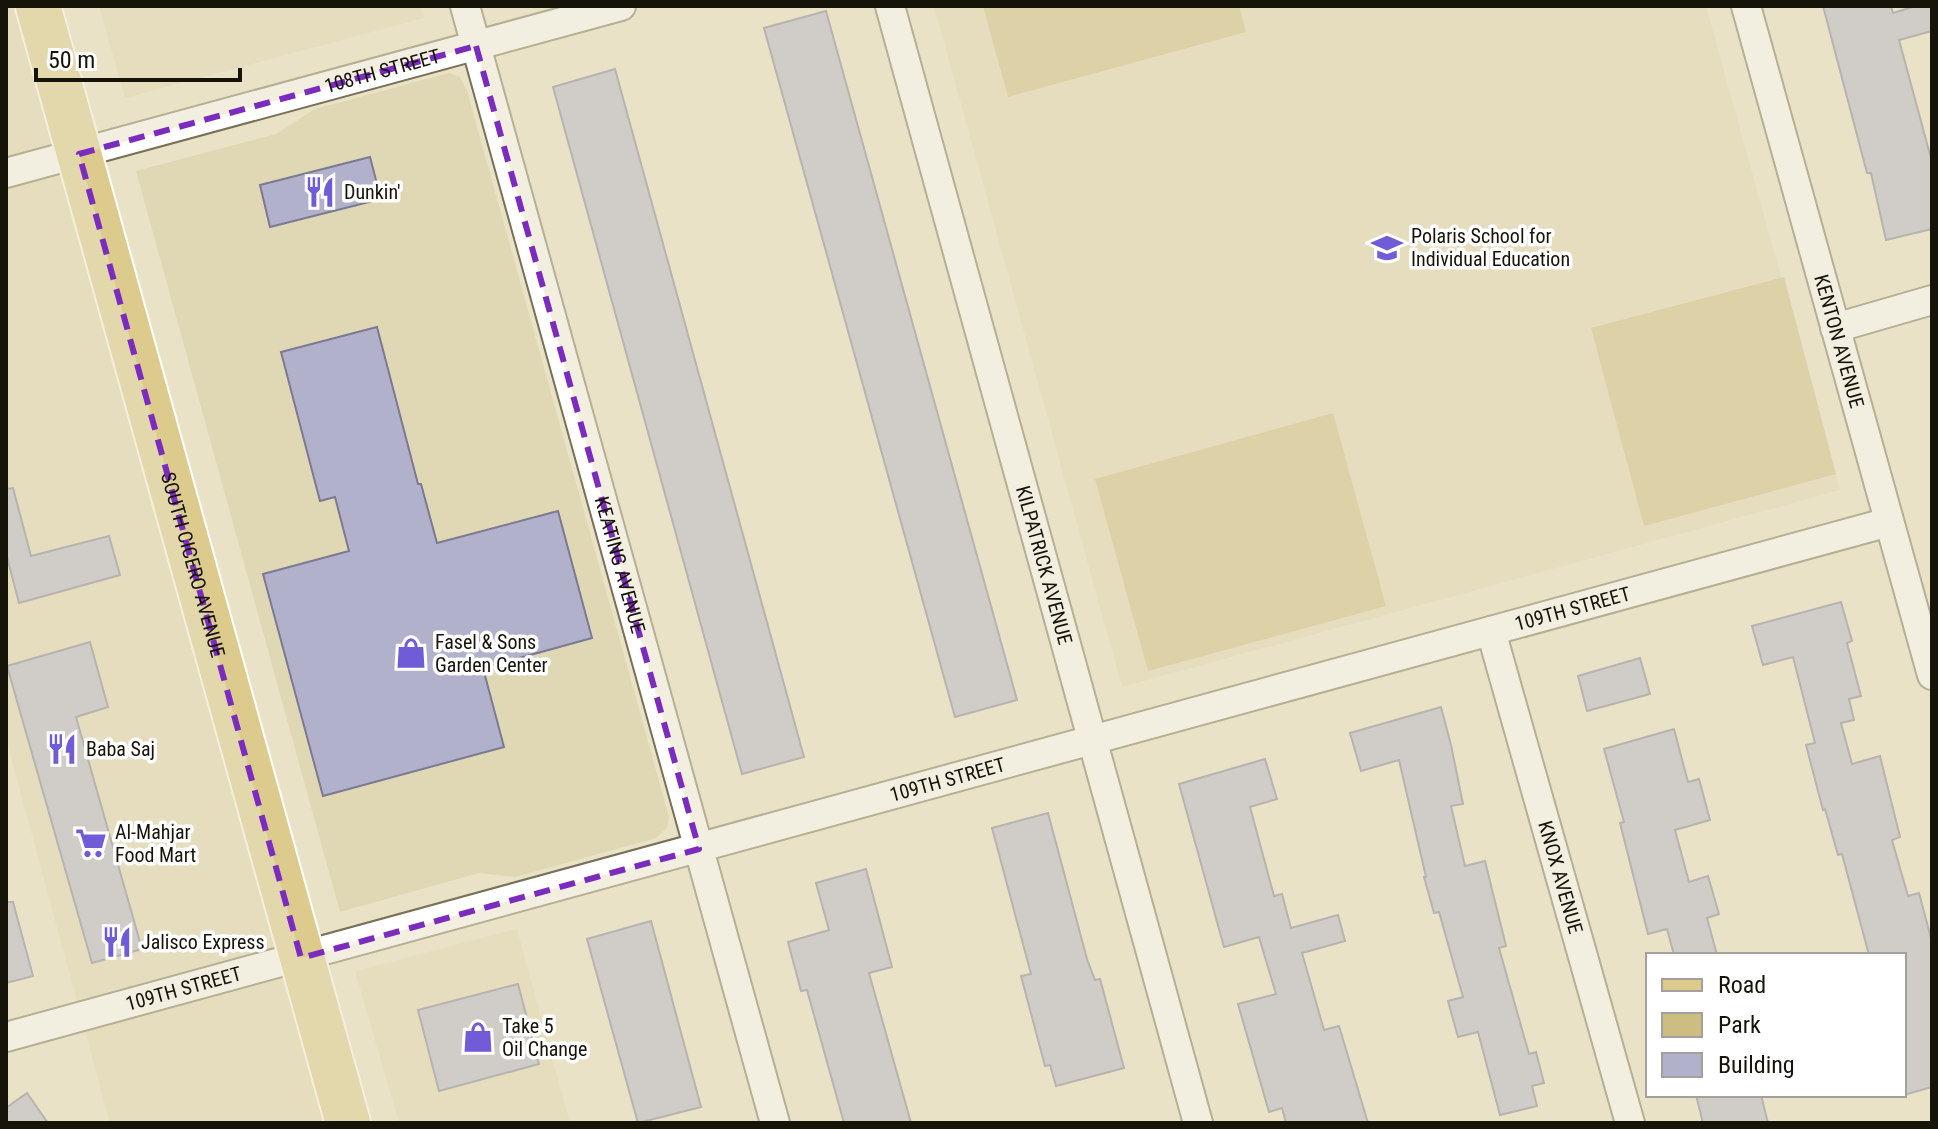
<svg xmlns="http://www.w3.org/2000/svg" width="1938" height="1129" font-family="'Roboto Condensed',sans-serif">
<rect width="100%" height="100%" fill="#eae2c7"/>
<g fill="#e0d7b4">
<path d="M6,6H38L348,1123H110L6,739Z"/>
<path d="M99,6H421L424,18L125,98Z"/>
<path d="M934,6H1706L1840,490L1122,687Z"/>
<path d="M449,73L460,77L467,91L669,817L667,828L656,838L515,877L479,873L340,912L136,171L276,134L315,109Z"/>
<path d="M517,929L570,1123H399L355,971Z"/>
</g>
<g fill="#cebd82">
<path d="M983,6H1239L1246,32L1008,97Z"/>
<path d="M1784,277L1836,474L1644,526L1591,328Z"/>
<path d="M1333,413L1386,606L1148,671L1095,479Z"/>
</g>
<g fill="#b2b1cb" stroke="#7b7a92" stroke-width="2">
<path d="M1823,6H1891L1893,13L1916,6H1932V31L1899,40L1932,162V229L1886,240L1871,173H1867Z"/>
<path d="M826,11L1017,700L955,717L764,28Z"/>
<path d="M615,69L804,757L742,774L553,87Z"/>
<path d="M370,157L381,199L270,227L260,185Z"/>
<path d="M377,327L418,484H421L437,543L558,511L592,638L483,668L504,747L323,796L263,574L349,551L335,497L320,501L281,352Z"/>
<path d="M13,488L31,556L109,536L120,575L19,603L6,553V489Z"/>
<path d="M1841,602L1852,641L1847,643L1861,696L1849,699L1854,720L1841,723L1852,764L1880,756L1900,837L1892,840L1908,896L1919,893L1932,942V1087L1904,1095V955H1869L1842,854L1838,855L1825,809L1823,810L1806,745L1815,743L1793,657L1763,665L1752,626Z"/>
<path d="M90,642L108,707L76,717L142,949L92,963L7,666Z"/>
<path d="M1640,658L1650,694L1587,711L1578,676Z"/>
<path d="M1441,707L1451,745L1463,804L1451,806L1465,866L1485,861L1506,946L1499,948L1529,1054L1536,1052L1544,1083L1532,1086L1537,1106L1500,1115L1478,1032L1458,1037L1448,1001L1463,997L1439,912L1434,913L1424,877H1426L1399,760L1361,771L1350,733Z"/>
<path d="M1674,729L1688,782L1699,779L1710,820L1675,830L1689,882L1708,876L1719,914L1707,918L1717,955H1674L1667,929L1648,934L1620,823L1624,822L1604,749Z"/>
<path d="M1265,759L1277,799L1250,807L1274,896L1282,894L1291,928L1338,915L1345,941L1302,953L1324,1030L1339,1026L1368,1123H1286L1282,1108L1269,1112L1238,1004L1276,994L1259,937L1224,947L1179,784Z"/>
<path d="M1048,813L1087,959L1095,980L1100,979L1124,1068L1056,1086L1050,1065L1045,1066L1021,976L1031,974L992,828Z"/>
<path d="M866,869L892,967L869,973L911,1123H844L807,990L801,991L788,942L829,930L816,883Z"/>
<path d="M6,902H13L33,976L6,983Z"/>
<path d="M651,921L701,1107L638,1123L587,939Z"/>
<path d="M518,984L539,1064L439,1091L418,1010Z"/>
<path d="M27,1093L48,1123H6V1108Z"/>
<path d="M1696,1095H1761L1768,1123H1703Z"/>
</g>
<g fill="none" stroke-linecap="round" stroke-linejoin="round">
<defs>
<g id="minor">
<path id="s1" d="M465,6L775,1123"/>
<path id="s2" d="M890,6L1198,1123"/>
<path id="s3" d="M1746,6L1932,675"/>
<path id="s4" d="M6,173L621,6"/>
<path d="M1835,328L1932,300"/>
<path id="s5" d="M1491,631L1630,1123"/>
<path id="s6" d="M6,1037L1889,522"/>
</g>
<g id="primary">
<path id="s7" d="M38,6L348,1123"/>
</g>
</defs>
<use href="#minor" stroke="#777158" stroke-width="32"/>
<use href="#primary" stroke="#fff" stroke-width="48"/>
<use href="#minor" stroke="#fff" stroke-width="28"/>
<use href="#primary" stroke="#dccb8c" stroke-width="44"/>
</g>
<path d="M0 0H1938V1129H0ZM476,46L699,849L301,958L79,154Z" fill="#eae2c7" fill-opacity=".55" fill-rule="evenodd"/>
<path fill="none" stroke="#7b2cbf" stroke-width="6" stroke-dasharray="16 10" stroke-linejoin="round" d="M476,46L699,849L301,958L79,154Z"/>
<defs>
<symbol id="restaurant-bare" viewBox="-9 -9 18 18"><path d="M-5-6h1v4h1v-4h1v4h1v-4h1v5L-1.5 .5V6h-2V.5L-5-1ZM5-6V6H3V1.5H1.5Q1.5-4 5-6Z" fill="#715cd7" stroke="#fff" stroke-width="2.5" paint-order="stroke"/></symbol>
<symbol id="school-bare" viewBox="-9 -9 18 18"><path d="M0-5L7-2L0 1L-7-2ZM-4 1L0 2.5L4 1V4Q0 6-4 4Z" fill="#715cd7" stroke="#fff" stroke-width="2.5" paint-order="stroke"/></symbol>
<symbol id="shop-bare" viewBox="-9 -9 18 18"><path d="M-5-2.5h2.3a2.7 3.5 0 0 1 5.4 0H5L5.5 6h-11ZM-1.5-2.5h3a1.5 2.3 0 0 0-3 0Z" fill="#715cd7" stroke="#fff" stroke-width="2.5" paint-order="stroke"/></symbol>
<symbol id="supermarket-bare" viewBox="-9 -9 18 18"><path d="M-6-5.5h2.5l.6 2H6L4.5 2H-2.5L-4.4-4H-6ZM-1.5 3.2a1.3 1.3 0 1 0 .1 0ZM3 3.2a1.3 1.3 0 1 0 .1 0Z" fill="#715cd7" stroke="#fff" stroke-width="2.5" paint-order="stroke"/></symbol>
</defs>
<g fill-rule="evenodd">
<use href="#restaurant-bare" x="298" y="170" width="44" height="44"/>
<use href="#school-bare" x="1365" y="226" width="44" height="44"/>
<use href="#shop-bare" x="389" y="631" width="44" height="44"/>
<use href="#restaurant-bare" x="40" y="727" width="44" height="44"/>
<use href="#supermarket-bare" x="69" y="821" width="44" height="44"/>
<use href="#restaurant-bare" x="95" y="920" width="44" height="44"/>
<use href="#shop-bare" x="456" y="1015" width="44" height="44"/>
</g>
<g text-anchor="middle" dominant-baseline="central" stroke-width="7" stroke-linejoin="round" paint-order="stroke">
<g font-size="20" fill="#161309" stroke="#fff">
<text stroke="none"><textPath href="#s4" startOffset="390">108TH STREET</textPath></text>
<text stroke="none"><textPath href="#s3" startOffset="348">KENTON AVENUE</textPath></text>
<text stroke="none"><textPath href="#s7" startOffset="580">SOUTH CICERO AVENUE</textPath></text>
<text stroke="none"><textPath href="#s1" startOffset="580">KEATING AVENUE</textPath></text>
<text stroke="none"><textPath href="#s2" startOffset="580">KILPATRICK AVENUE</textPath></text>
<text stroke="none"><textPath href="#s6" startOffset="1624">109TH STREET</textPath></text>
<text stroke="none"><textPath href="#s6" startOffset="976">109TH STREET</textPath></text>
<text stroke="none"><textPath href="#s5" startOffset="256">KNOX AVENUE</textPath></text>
<text stroke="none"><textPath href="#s6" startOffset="184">109TH STREET</textPath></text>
</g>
<g font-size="20" fill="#161309" stroke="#fff" text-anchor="start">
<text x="344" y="192">Dunkin'</text>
<text x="1411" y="236">Polaris School for<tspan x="1411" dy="23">Individual Education</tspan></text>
<text x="435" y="642">Fasel &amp; Sons<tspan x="435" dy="23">Garden Center</tspan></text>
<text x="86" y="749">Baba Saj</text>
<text x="115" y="832">Al-Mahjar<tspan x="115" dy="23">Food Mart</tspan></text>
<text x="141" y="942">Jalisco Express</text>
<text x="502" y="1026">Take 5<tspan x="502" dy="23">Oil Change</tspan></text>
</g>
</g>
<rect width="1938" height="1129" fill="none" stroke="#161309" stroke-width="16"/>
<rect x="1646" y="953" width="260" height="144" fill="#ffffff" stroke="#a2a19d" stroke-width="2"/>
<rect x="1662" y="979" width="40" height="12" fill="#dccb8c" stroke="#a2a19d" stroke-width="2"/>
<text x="1718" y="993" font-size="24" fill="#161309">Road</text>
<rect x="1662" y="1013" width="40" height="24" fill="#cebd82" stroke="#a2a19d" stroke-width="2"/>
<text x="1718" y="1033" font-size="24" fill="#161309">Park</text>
<rect x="1662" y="1053" width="40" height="24" fill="#b2b1cb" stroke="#a2a19d" stroke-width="2"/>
<text x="1718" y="1073" font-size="24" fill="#161309">Building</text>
<path d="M36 68v12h204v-12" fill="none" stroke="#161309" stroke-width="4"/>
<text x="48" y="68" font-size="24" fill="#161309" stroke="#ffffff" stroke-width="6" paint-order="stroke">50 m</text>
</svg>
